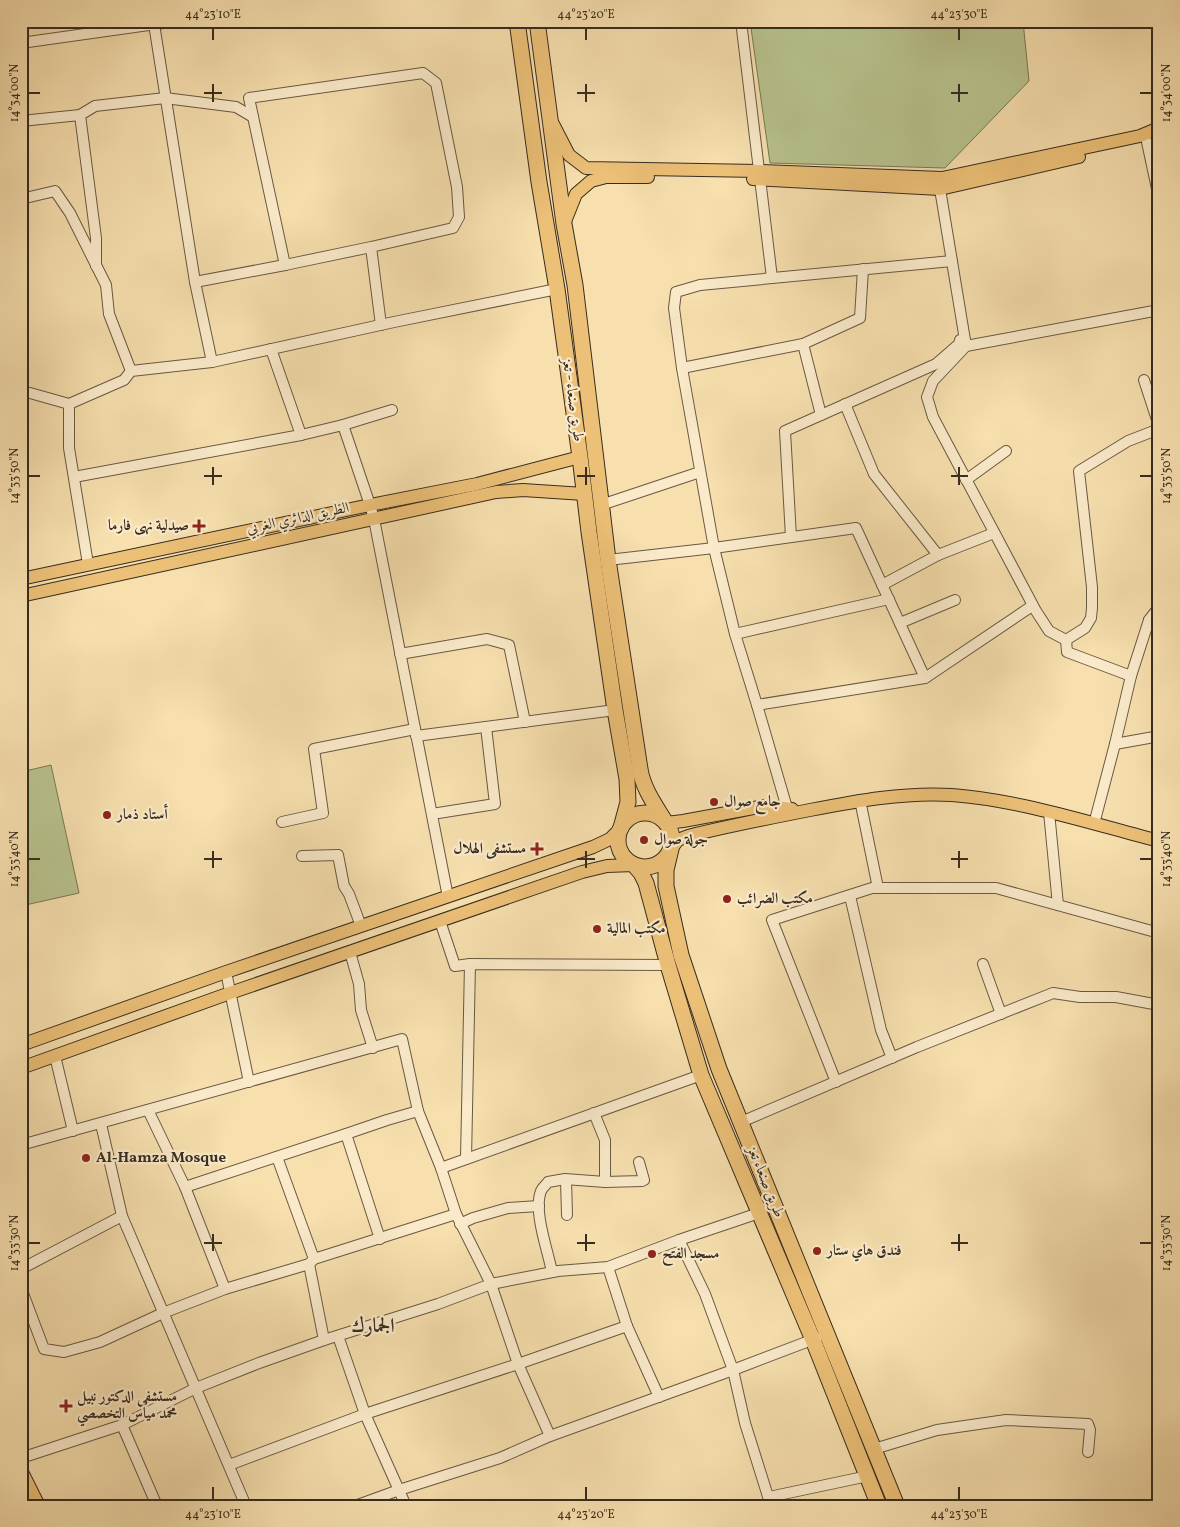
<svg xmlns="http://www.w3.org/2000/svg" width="1180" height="1527" font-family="Vollkorn,Amiri,serif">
<rect width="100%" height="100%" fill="#f7dfae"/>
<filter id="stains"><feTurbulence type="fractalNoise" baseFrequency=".004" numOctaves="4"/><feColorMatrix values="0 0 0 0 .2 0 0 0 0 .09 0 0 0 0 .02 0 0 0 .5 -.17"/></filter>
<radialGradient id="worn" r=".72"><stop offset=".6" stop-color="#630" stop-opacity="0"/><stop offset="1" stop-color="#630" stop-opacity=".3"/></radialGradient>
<g fill="#b8c38e" stroke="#787856">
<path d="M750,21H1023L1029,81L945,168L770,163Z"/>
<path d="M51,765L79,893L21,906V772Z"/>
</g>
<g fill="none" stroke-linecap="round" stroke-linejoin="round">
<defs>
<g id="minor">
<path d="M741,21L772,278"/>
<path d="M154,24L195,282"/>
<path d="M21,43L177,21"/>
<path d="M21,121L80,115"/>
<path d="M1147,142L1159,198"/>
<path d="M940,189L966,346L1159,310"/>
<path d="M21,199L55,191L70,213L106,285L109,314L131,371"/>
<path d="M371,247L285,265L249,98L423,73L436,83L457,187L459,217L453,228L371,247L381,325"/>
<path d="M96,266V238L80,115L95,106L165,98L236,107L253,117"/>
<path d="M803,344L821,415"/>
<path d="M966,346L933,381L927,397L933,417L1036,611L1049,631L1066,640L1085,628L1091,618L1092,608V587L1079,471L1128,441L1159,429"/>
<path d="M212,362L195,282L285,265"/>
<path d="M682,368L803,344L860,318L863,269"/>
<path d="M1144,380L1159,426"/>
<path d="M21,393H30L69,404"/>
<path d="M845,404L874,474L938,555L994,533"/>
<path d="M343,425L392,410"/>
<path d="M301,435L343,425L370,505L374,519L448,897"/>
<path d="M74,477L301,435L271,349"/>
<path d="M966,480L1006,451"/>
<path d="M601,505L700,472"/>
<path d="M791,537L785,431L936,364L959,344L960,340"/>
<path d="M608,560L714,548L735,634L757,705L787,808"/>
<path d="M88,564L69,448V404L124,380L131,371L212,362L394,322L557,289"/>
<path d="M882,585L938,555"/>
<path d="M1149,620L1159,632"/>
<path d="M900,623L955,600"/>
<path d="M735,634L889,599"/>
<path d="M1066,640L1067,652L1131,676"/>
<path d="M400,654L487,639L509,645L525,722"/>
<path d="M925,678L1032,606"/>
<path d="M757,705L925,678L856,528L714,548L682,368L674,308L676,292L700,285L952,261"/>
<path d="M416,736L615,710"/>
<path d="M1115,744L1154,737L1159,734"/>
<path d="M860,800L878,888"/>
<path d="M1049,812L1058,905"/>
<path d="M432,814L495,804L486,727"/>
<path d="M282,822L323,813L314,749L415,729"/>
<path d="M1094,824L1115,744L1131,676L1149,620L1159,607"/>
<path d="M302,856L338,855L344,886L349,894L361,926"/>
<path d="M850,896L881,1030L892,1058"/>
<path d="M440,921L455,966L470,964L668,965"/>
<path d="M350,952L359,984L361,1010L373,1048"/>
<path d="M983,964L1001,1014"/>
<path d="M226,972L249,1082"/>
<path d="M55,1056L73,1131"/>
<path d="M836,1082L772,920L872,888H996L1159,933"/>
<path d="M148,1110L185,1187L225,1289"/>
<path d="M594,1113L605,1140V1182"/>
<path d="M741,1122L917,1047L1053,993L1080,997H1116L1159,1005"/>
<path d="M101,1124L122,1216L246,1506"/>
<path d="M346,1134L380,1239"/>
<path d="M21,1145L402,1039L418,1111L441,1168L456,1214L491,1284L518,1364L550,1436"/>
<path d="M277,1157L314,1259"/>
<path d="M466,1159L470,964"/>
<path d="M441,1168L701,1075"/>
<path d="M566,1180L567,1215"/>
<path d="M185,1187L346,1134L387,1120L418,1111"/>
<path d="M460,1224L473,1218L508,1208L539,1206"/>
<path d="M679,1240L705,1294L733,1370L745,1423L771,1506"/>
<path d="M309,1264L324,1340"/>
<path d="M608,1267L627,1326L659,1397"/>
<path d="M21,1269L122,1216"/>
<path d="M552,1272C548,1251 533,1211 541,1191C542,1188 546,1185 548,1182L565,1179L605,1182L642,1181L644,1180L639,1162"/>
<path d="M21,1288L44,1349L64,1352L100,1342L163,1313L225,1289L309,1264L314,1259L456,1214"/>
<path d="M338,1336L365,1414L406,1506"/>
<path d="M122,1425L157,1506"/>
<path d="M874,1449L937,1430L1006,1420L1088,1424L1090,1430L1088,1452"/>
<path d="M21,1458L122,1425L196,1388L259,1363L324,1340L438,1304L491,1284L558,1271L608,1267L679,1240L759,1213"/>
<path d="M229,1465L365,1414L518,1364L627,1326"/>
<path d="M769,1497L868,1476"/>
<path d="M355,1506L399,1490L500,1458L550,1436L733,1370L817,1338"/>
</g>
<g id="major">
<path d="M553,124L569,155L586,168L759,171L942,178L1140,136L1159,128"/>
<path d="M753,179L940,189L1079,157"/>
<path d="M564,224L576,194L591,181L606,177H648"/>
<path d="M21,579L370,505L477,484L580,457"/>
<path d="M21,596L496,492L523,490L584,494"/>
<path d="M666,823L683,821L765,806L792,809"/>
<path d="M671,849L678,840L688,836C728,826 769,818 810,810C857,801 904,792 952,795C1020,800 1093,824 1159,841"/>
<path d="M21,1045L226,972L593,847L610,839L621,828"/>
<path d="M21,1068L230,993L582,872L607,866L634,865"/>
<path d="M21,1470L39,1506"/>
</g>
<g id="highway">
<path d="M517,21L539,182L557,289L580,457L589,532L615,710L627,779L628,802L621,828"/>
<path d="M537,21L564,224L575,285L608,560L640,769C643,789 656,806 666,823"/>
<circle cx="645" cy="840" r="27"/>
<path d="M671,849L666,870V886L681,955L719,1069L897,1506"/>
<path d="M634,865L641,873L646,883L668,965L701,1075L813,1340L879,1506"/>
</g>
</defs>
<use href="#minor" stroke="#675943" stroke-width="12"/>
<use href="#major" stroke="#372c1f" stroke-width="14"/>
<use href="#highway" stroke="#372c1f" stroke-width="17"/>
<use href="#minor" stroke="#faeaca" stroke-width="10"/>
<use href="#major" stroke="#ecc077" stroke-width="12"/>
<use href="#highway" stroke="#ecc077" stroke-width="15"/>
</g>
<path fill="none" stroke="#372c1f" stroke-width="2" d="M213,28V40M586,28V40M959,28V40M213,84V102M586,84V102M959,84V102M28,93H40M204,93H222M577,93H595M951,93H968M1140,93H1152M213,467V485M586,467V485M959,467V485M28,476H40M204,476H222M577,476H595M951,476H968M1140,476H1152M213,851V868M586,851V868M959,851V868M28,859H40M204,859H222M577,859H595M951,859H968M1140,859H1152M213,1234V1251M586,1234V1251M959,1234V1251M28,1243H40M204,1243H222M577,1243H595M951,1243H968M1140,1243H1152M213,1487V1500M586,1487V1500M959,1487V1500"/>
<g fill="#8f2418" stroke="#faeaca" stroke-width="2">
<path d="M196.5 518.5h5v5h5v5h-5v5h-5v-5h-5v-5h5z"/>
<circle cx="714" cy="802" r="5"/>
<circle cx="107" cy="815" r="5"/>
<circle cx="644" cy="840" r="5"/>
<path d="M534.5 841.5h5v5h5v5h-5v5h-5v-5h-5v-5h5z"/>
<circle cx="727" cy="899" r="5"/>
<circle cx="597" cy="929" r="5"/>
<circle cx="86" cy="1158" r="5"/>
<circle cx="817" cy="1251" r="5"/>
<circle cx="652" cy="1254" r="5"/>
<path d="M63.5 1398.5h5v5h5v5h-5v5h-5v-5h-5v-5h5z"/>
</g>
<g text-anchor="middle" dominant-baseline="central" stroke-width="4.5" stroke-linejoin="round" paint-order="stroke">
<g font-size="15" fill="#372c1f" stroke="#faeaca">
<text transform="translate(572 400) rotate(82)">طريق صنعاء - تعز</text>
<text transform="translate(298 519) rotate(-12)">الطريق الدائري الغربي</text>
<text transform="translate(765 1182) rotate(68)">طريق صنعاء تعز</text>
</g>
<g font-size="15" font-weight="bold" fill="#372c1f" stroke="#faeaca" text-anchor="start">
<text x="189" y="526" text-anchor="end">صيدلية نهى فارما</text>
<text x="724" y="802">جامع صوال</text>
<text x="117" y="815">أستاد ذمار</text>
<text x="654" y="840">جولة صوال</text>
<text x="526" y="849" text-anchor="end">مستشفى الهلال</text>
<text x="737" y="899">مكتب الضرائب</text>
<text x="607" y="929">مكتب المالية</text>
<text x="96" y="1158">Al-Hamza Mosque</text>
<text x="827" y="1251">فندق هاي ستار</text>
<text x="662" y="1254">مسجد الفتح</text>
<text x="77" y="1397">مستشفى الدكتور نبيل<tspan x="77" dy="17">محمد مياس التخصصي</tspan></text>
</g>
<g font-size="20" font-weight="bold" fill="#372c1f" stroke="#faeaca">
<text x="373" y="1327">الجمارك</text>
</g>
</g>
<rect width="1180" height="1527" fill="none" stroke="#f7dfae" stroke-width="55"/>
<rect x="28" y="28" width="1124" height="1472" fill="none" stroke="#372c1f" stroke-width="2"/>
<g font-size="12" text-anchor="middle" fill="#372c1f">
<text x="213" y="18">44°23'10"E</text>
<text x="586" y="18">44°23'20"E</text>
<text x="959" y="18">44°23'30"E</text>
<text transform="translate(14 93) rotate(-90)" y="4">14°34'00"N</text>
<text transform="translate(1166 93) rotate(-90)" y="4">14°34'00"N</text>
<text transform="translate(14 476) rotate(-90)" y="4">14°33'50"N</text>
<text transform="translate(1166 476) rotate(-90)" y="4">14°33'50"N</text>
<text transform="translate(14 859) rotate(-90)" y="4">14°33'40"N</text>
<text transform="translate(1166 859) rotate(-90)" y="4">14°33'40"N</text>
<text transform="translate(14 1243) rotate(-90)" y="4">14°33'30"N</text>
<text transform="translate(1166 1243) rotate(-90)" y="4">14°33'30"N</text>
<text x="213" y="1518">44°23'10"E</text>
<text x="586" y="1518">44°23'20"E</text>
<text x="959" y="1518">44°23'30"E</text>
</g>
<rect width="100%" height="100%" filter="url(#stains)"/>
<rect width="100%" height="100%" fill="url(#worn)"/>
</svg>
